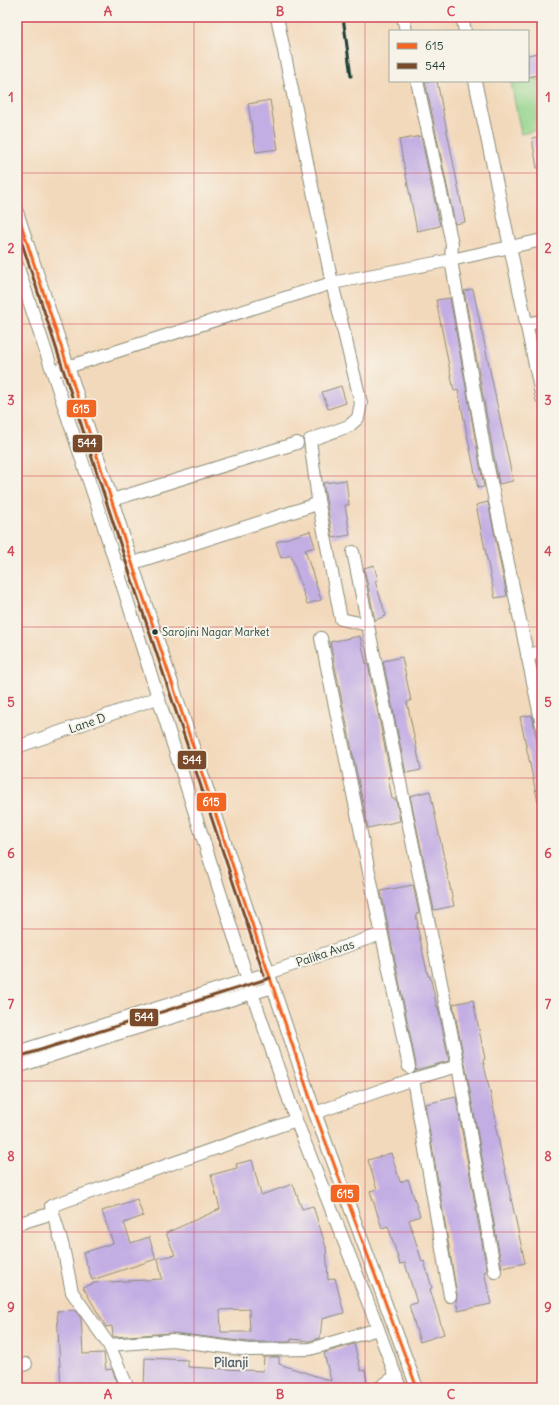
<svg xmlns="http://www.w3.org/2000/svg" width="559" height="1405" font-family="Delius,sans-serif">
<rect width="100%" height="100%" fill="#f7f3e8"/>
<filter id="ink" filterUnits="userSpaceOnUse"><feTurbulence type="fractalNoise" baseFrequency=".025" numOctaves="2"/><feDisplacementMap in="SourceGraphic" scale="8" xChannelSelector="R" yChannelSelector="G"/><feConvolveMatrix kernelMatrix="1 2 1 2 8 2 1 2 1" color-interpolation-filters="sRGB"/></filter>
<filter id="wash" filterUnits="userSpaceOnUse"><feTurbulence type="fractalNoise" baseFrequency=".012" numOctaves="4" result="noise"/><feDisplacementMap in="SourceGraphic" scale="16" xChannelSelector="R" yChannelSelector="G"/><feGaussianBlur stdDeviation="0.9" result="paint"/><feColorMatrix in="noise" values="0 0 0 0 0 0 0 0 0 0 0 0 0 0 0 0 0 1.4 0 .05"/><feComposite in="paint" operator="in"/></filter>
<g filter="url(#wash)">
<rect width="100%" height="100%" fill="#f3d9bb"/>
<path fill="#92d38a" stroke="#58885f" d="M542,78V129L521,134L511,83Z"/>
<g id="blocks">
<g fill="#c3aee4" fill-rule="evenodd">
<path d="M542,52V74L528,77V55Z"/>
<path d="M425,81H437L465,222L455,224Z"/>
<path d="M270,100L278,149L256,152L248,104Z"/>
<path d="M421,136L440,226L417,231L399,140Z"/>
<path d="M542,136V168H537L532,138Z"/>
<path d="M473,289L513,481L499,484L464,291Z"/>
<path d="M450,298L484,487L478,488L458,390L454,391L436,300Z"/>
<path d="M341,386L346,403L328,409L322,392Z"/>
<path d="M346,480L349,505H345L350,535L333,538L323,483Z"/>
<path d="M488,502L507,596L495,598L476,505Z"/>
<path d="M310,531L315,547L305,550L321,600L307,604L291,555L281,558L276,542Z"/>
<path d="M374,565L378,580L375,581L386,616L375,620L364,568Z"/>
<path d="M360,636L366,664H368L391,777H388L392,799H396L400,821L368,828L330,642Z"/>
<path d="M402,657L411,701L407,702L421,770L406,773L383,661Z"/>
<path d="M532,715L542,766V802H538L520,717Z"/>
<path d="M430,791L454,906L434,910L410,796Z"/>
<path d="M413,885L419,913L416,914L418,925H417L428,976H430L437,1007H438L449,1061L415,1070L416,1065L381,891Z"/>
<path d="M473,1000L485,1059L483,1060L497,1124H495L525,1263L502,1268L465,1064L453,1004Z"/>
<path d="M456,1097L487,1271L484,1272L491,1304L458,1311L456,1300L457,1295L425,1104Z"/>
<path d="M391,1153L400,1182L408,1179L420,1216L409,1220L422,1262L424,1261L432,1288L430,1289L444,1334L420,1342L409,1305L417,1303L405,1263L400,1264L388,1226L382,1228L370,1191L377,1189L368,1160Z"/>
<path d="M252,1160L261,1195L293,1184L302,1209L313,1206L326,1247L328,1280L335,1278L344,1313L322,1319L320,1338L309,1341L291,1339L290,1342H249L172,1333L113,1337L112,1326L106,1327L83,1287L93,1284V1283L162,1279L158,1258L175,1255L166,1233L220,1209L211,1175L237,1168L236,1164ZM249,1309L250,1332H221L220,1310Z"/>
<path d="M137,1199L143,1216L124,1223L131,1243L149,1237L156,1259L92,1280L83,1253L113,1243L102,1211Z"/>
<path d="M76,1310L81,1319L83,1354L104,1353L106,1370L112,1369L118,1385L61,1388L57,1311Z"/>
<path d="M354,1344L361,1371L365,1370L368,1388H144L145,1358L188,1360V1367L263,1371L264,1357H279V1364L331,1381L324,1353Z"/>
</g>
</g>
</g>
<g filter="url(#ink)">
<use href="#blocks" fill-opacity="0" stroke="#898b78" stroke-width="1"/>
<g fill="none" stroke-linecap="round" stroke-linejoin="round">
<defs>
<g id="minor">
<path d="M403,17L406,31"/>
<path d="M462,17L465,31"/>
<path d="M417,81L452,244L451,260L486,458L542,725"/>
<path d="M475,81L542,398"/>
<path d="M17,212L112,500L132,563L315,1113L417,1388"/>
<path d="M17,265L97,505L252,993L296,1120L373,1315L400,1388"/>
<path d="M526,324L542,321"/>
<path d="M61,369L332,283L451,260L542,240"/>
<path d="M112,500L297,443"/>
<path d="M318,500L341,619L368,625"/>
<path d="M124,566L314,505L317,503L318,500L310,440L349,426L358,418L361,403L332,283L277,17"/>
<path d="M321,638L409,1067"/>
<path d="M527,655L542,652"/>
<path d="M17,747L157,698"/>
<path d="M17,1052L269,973L381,934"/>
<path d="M458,1066L495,1272"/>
<path d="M17,1067L110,1036L273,987"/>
<path d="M413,1079L450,1296"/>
<path d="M315,1113L413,1079L458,1066L353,552"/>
<path d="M17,1224L53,1213"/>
<path d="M109,1345L172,1340L249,1350L310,1349L378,1329"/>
<path d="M17,1367L26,1364"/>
<path d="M128,1388L109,1345L72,1292L63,1247L51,1206L296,1120"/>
<path d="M379,1388L396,1376"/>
</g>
</defs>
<use href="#minor" stroke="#898b78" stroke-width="14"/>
<use href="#minor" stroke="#fff" stroke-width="12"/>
<path stroke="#1f3d34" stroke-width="3" d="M343,17L351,76"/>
<defs>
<path id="bus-1" d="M17,212L132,563L315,1113L417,1388"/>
<g id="bus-2">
<path d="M17,228L127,565L264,975"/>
<path d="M18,1057L270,978"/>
</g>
</defs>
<use href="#bus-1" stroke="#f7f3e8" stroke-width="6"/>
<use href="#bus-2" stroke="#f7f3e8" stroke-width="6"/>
<use href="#bus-1" stroke="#f26522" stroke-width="3"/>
<use href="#bus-2" stroke="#7a4b2a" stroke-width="3"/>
</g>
</g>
<path fill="none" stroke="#d1495b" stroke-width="1" stroke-opacity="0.55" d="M194,17V1388M365,17V1388M17,173H542M17,324H542M17,476H542M17,627H542M17,778H542M17,929H542M17,1081H542M17,1232H542"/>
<circle fill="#1f3d34" stroke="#f7f3e8" stroke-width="1.5" cx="155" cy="632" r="3.5"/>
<g text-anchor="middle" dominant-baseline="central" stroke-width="4" stroke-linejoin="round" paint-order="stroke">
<g font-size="11" fill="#1f3d34" stroke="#f7f3e8" text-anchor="start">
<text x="162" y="632">Sarojini Nagar Market</text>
</g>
<g font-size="12" fill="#1f3d34" stroke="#f7f3e8">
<text transform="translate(87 723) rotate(-19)">Lane D</text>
<text transform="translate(325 953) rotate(-19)">Palika Avas</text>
</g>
<g font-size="13" font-weight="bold" fill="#586572" stroke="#f7f3e8">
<text x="231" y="1362">Pilanji</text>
</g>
</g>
<g stroke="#f7f3e8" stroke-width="1.5">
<rect x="66" y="399" width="31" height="19" rx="4" fill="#f26522"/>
<rect x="72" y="434" width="31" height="19" rx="4" fill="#7a4b2a"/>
<rect x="177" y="750" width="30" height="20" rx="4" fill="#7a4b2a"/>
<rect x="196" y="792" width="31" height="20" rx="4" fill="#f26522"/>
<rect x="129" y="1008" width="30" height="19" rx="4" fill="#7a4b2a"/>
<rect x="330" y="1184" width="30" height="19" rx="4" fill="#f26522"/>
</g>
<g font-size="11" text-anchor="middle" font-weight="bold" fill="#fff">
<text x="81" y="413">615</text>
<text x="87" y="447">544</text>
<text x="192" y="764">544</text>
<text x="211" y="806">615</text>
<text x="144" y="1021">544</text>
<text x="345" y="1198">615</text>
</g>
<rect width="559" height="1405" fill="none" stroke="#f7f3e8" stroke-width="44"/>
<rect x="389" y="30" width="140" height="52" fill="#f7f3e8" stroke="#a1aaa0"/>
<rect x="397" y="43" width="20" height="6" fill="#f26522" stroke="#a1aaa0"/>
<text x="425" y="50" font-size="12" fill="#1f3d34">615</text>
<rect x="397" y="63" width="20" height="6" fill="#7a4b2a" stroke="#a1aaa0"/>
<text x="425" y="70" font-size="12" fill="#1f3d34">544</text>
<rect x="22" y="22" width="515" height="1361" fill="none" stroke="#d1495b" stroke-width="1.5"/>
<g font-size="13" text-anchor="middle" font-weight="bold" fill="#d1495b">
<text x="108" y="16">A</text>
<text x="280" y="16">B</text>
<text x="451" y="16">C</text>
<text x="11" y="102">1</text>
<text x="548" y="102">1</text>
<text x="11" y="253">2</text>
<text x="548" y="253">2</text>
<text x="11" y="405">3</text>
<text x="548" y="405">3</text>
<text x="11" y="556">4</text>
<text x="548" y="556">4</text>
<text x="11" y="707">5</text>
<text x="548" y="707">5</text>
<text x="11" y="858">6</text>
<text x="548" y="858">6</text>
<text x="11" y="1009">7</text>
<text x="548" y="1009">7</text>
<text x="11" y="1161">8</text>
<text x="548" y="1161">8</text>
<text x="11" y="1312">9</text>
<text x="548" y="1312">9</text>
<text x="108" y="1399">A</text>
<text x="280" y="1399">B</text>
<text x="451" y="1399">C</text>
</g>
</svg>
